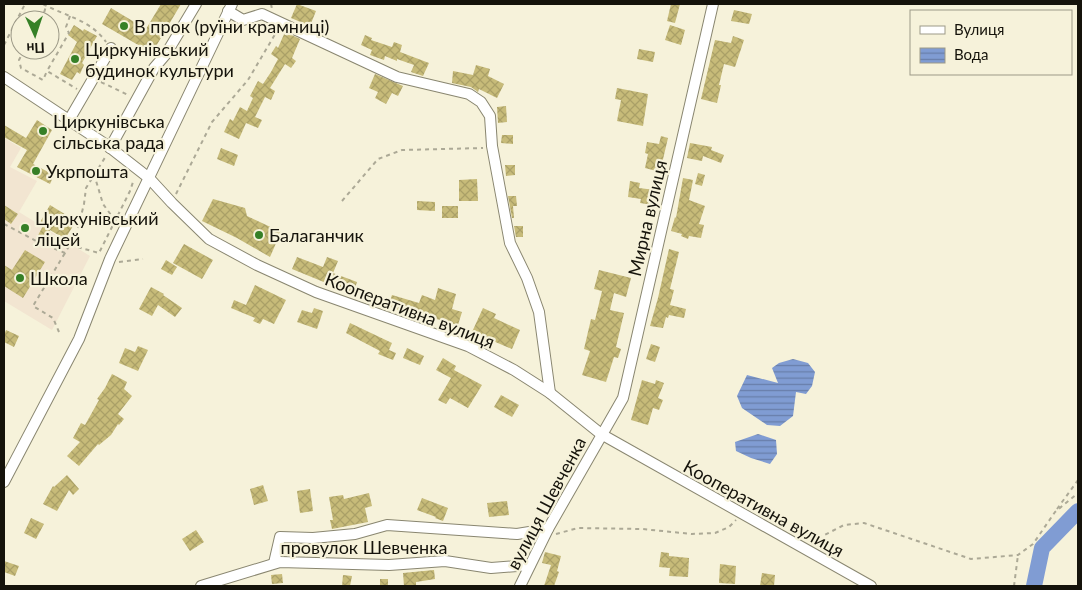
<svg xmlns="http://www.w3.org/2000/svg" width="1082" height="590" font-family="Lato,sans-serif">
<defs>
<pattern id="water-rules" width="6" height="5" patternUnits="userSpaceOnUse" patternTransform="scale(1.25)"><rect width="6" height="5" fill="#809cd3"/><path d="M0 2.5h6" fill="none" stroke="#687ea9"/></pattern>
<pattern id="building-cross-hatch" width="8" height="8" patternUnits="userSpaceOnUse" patternTransform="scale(1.25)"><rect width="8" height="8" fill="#c7bb79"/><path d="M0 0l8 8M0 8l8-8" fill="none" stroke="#aaa067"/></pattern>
</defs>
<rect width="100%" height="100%" fill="#f6f2da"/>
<path fill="#f2e5d1" d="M4,138L21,148L10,167L37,181L19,212L90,256L52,330L4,301Z"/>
<g fill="url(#water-rules)">
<path d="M793,359L808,363L815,372L812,386L806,394L796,392L793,416L780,426L767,425L742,408L737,396L747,375L778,383L772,368L779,363Z"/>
<path d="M758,434L776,440L777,454L770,464L751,458L736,451L735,442Z"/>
</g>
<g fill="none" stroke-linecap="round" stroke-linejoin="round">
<path stroke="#809cd3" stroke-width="16" d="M1034,586L1042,548L1078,511"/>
</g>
<g fill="url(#building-cross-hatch)">
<path d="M161,4H181L152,53L102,24L111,8L146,29Z"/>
<path d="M297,4L316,11L310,26L291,18Z"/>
<path d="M671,4H680L675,23L667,21Z"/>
<path d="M734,10L752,14L749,24L731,21Z"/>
<path d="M74,25L83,31L84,29L97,36L82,63L84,65L80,74L77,72L72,80L60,74L77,42L68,35Z"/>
<path d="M670,25L685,30L681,45L665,40Z"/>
<path d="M285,32L300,39L292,58L296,61L291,68L285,64L270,88L275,91L271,100L265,97L255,117L262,120L258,128L246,123L239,139L224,132L230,119L233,121L240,107L247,111L253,98L250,96L258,81L263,84L271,72L278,59L271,54L276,46L278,48Z"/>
<path d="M365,35L372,38L371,40L392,47L394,42L402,45L400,52L429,63L423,76L411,72L414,65L397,59V61L385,56L384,60L370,55L372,50L361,45Z"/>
<path d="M733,36L744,40L735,67L724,64L719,85H721L717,103L701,99L715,40L731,43Z"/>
<path d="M639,49L655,52L653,62L637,59Z"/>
<path d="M476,65L490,69L488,76L504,84L497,98L479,89L478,92L471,87L452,83L453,71L473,75Z"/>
<path d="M375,74L403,86L398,96L392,93L386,104L375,98L378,92L369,88Z"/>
<path d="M617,88L648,94L643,126L617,121L621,100L615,99Z"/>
<path d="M506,106L507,122L498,123L497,107Z"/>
<path d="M37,120L52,130L33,164L54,175L50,184L17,167L27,150L4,137V125L26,138Z"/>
<path d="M502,135H513V144L501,143Z"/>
<path d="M661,136L668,138L660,172L645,168L648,154L645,153L647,142L659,144Z"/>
<path d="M690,143L712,147L711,150L724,155L721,163L703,156L702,161L687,158Z"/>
<path d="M221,148L238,155L234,166L217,159Z"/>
<path d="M505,165H515V175L506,176Z"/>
<path d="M698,173L705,175L702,186L695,184Z"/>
<path d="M683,178L693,180L689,200L705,206L699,224L704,225L701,238L689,236L688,239L681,236L682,234L671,231L675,217L676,218Z"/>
<path d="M477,179L478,201H459V180Z"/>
<path d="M630,181L640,183L639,188L655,190L653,205L640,203L641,199L628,197Z"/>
<path d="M508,196H516L517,206H513L514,218H512Z"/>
<path d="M213,199L245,208L247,216L281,232L270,257L237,238L202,221Z"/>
<path d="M417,201L435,202V211L417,210Z"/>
<path d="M4,205L18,214L11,224L4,219Z"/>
<path d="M50,205L76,221L65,239L50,230L43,243L36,239L43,226L39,224Z"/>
<rect x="442" y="206" width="16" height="12"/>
<path d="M514,226H523V237H516Z"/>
<path d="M184,244L213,260L202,279L173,263Z"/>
<path d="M669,249L679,252L670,289L674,290L670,305L686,309L684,318L669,315L668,318L666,317L663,328L650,326L658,298Z"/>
<path d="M25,250L45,262L23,298L4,286V265L12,270Z"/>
<path d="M297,257L323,267L327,257L338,261L333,273L357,282L353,294L292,269Z"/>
<path d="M166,260L177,267L172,275L161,269Z"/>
<path d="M599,270L631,278L626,297L614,293L610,310L624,313L616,347L621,349L618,358L614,357L606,382L582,375L590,351L584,349L591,319L595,320L602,291L594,289Z"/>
<path d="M255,285L286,300L274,324L263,319L260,324L253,321L255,318L231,308L234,300L246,305Z"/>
<path d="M151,287L164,294L163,295L182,308L175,317L158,305L152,316L139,309Z"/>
<path d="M438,288L456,294L452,309L462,312L458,325L422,315L421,319L388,306L392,295L419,303L422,295L435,300Z"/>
<path d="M314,308L323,311L317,329L297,322L302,310L312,313Z"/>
<path d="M483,308L496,314L494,318L520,330L512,349L472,332Z"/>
<path d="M350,323L392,343L389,350L396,353L393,360L378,354L380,351L346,333Z"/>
<path d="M6,330L19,336L14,347L4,342V335Z"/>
<path d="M651,344L660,347L655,362L646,359Z"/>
<path d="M138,346L148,350L138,371L119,363L125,348L135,352Z"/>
<path d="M407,348L424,356L420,365L403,358Z"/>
<path d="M443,358L456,366L454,370L482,385L468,408L450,398L446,404L438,400L451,378L436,370Z"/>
<path d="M112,374L127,382L124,389L132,396L118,414L124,419L119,425L118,424L111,435L99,445L98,444L79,466L67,456L80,442L73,438L81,423L85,425L99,400L97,399L105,388Z"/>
<path d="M642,380L655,384L656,380L664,383L658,398L663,400L659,410L653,408L648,425L631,420Z"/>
<path d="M501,395L519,405L512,417L494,407Z"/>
<path d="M67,475L79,489L73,495L69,490L57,511L43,504L53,486L54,487Z"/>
<path d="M263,485L268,501L254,505L250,489Z"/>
<path d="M310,489L313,511L300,513L297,491Z"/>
<path d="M369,493L372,506L365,508L368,522L332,529L330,520H333L329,497L343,495L344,499Z"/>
<path d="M422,498L448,508L443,521L435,518L436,517L417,510Z"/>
<path d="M507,501L509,515L489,517L487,503Z"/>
<path d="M31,518L44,524L36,539L24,533Z"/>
<path d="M196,530L204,542L190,551L182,539Z"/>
<path d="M545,552L561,556L557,571L559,572L554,586H544L551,565L542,563Z"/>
<path d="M661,552L669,553V556L689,558L688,577L669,576L670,568L659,567Z"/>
<path d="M4,561L19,566L15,576L4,572Z"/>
<path d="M720,564L736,566L735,584L719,583Z"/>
<path d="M434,570L435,579L416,582V585L404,586L403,573Z"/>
<path d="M762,573L775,575L774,586H760Z"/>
<path d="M282,574L283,583L272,584L271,575Z"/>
<path d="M343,575L352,576L350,586H342Z"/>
<rect x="380" y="579" width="8" height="7"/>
</g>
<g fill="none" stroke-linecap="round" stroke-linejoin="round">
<defs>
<g id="minor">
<path d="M228,11L243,20L262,14L397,77L469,94L481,102L490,116L492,146L510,243L527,278L539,312L550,393"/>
<path d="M4,77L108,146L149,178L172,203L209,239L257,265L316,292L468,346L514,370L550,393L601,434L871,586"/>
<path d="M69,120L111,48"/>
<path d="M110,148L154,68L166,54L196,4"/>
<path d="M4,482L79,339L110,259L232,4"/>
<path d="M274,563L280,537L313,538L355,534L387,525L517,534L548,529"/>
<path d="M201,586L280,562L389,565L445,561L491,568L530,565"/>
<path d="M520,586L548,529L623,398L713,4"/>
</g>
</defs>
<use href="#minor" stroke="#898670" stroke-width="12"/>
<g stroke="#aca996" stroke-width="2" stroke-dasharray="4 4" stroke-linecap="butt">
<path d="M43,4C65,16 91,20 106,42"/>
<path d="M271,4L272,9"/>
<path d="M70,16L66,27L69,33L47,71L77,89"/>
<path d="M42,20L46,6"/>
<path d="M4,45L25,4"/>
<path d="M24,50L19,60L21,68L43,80L47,71"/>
<path d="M101,82L128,95"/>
<path d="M94,174L103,204L114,219"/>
<path d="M176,194L212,122L248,80L277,31"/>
<path d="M342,201L378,159L402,150L483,148"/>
<path d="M139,217L155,223H161"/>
<path d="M4,224L40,243L65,253L77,232L84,204L86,188L106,156"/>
<path d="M70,245L99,253L130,191L134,179"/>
<path d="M119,262L143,259"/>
<path d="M59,332L53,318L33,306L65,253"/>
<path d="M1057,509L1078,480"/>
<path d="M556,534L578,528L642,529L692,534L715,533L729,527L736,520"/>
<path d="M811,542L844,525L864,523L971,559L1018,555L1033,544L1055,512L1078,493"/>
<path d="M1014,586L1018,555"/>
</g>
<use href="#minor" stroke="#fff" stroke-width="10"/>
</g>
<g fill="#368027" stroke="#f6f2da" stroke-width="2">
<circle cx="124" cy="26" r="5"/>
<circle cx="75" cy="59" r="5"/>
<circle cx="43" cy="131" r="5"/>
<circle cx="36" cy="171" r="5"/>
<circle cx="25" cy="228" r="5"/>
<circle cx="259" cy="235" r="5"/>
<circle cx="20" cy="278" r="5"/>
</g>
<g text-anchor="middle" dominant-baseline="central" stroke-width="4.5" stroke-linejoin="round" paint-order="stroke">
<g font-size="18" fill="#15130b" stroke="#f6f2da" text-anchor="start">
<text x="134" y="26">В прок (руїни крамниці)</text>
<text x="85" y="49">Циркунівський<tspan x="85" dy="21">будинок культури</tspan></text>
<text x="53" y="121">Циркунівська<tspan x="53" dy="21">сільська рада</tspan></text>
<text x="46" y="171">Укрпошта</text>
<text x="35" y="218">Циркунівський<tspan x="35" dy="21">ліцей</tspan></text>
<text x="269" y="235">Балаганчик</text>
<text x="30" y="278">Школа</text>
</g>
<g font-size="18" fill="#15130b" stroke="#f6f2da">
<text transform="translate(647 218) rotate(-77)">Мирна вулиця</text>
<text transform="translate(410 310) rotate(21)">Кооперативна вулиця</text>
<text transform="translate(546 503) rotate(-62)">вулиця Шевченка</text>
<text transform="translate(764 508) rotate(29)">Кооперативна вулиця</text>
<text x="364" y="547">провулок Шевченка</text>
</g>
</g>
<rect width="1082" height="590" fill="none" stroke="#15130b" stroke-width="10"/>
<rect x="910" y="10" width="162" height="65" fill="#f6f2da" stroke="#9c9987"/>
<rect x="920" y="26" width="25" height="8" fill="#ffffff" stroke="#9c9987"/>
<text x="954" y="35" font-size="15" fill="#15130b">Вулиця</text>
<rect x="920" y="48" width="25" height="15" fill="url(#water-rules)" stroke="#9c9987"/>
<text x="954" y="60" font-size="15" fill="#15130b">Вода</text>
<g transform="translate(35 35) rotate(177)"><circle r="24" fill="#f6f2da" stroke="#9c9987"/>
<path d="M0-4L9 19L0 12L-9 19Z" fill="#368027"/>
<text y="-8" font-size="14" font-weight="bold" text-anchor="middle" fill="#15130b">Пн</text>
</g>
</svg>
